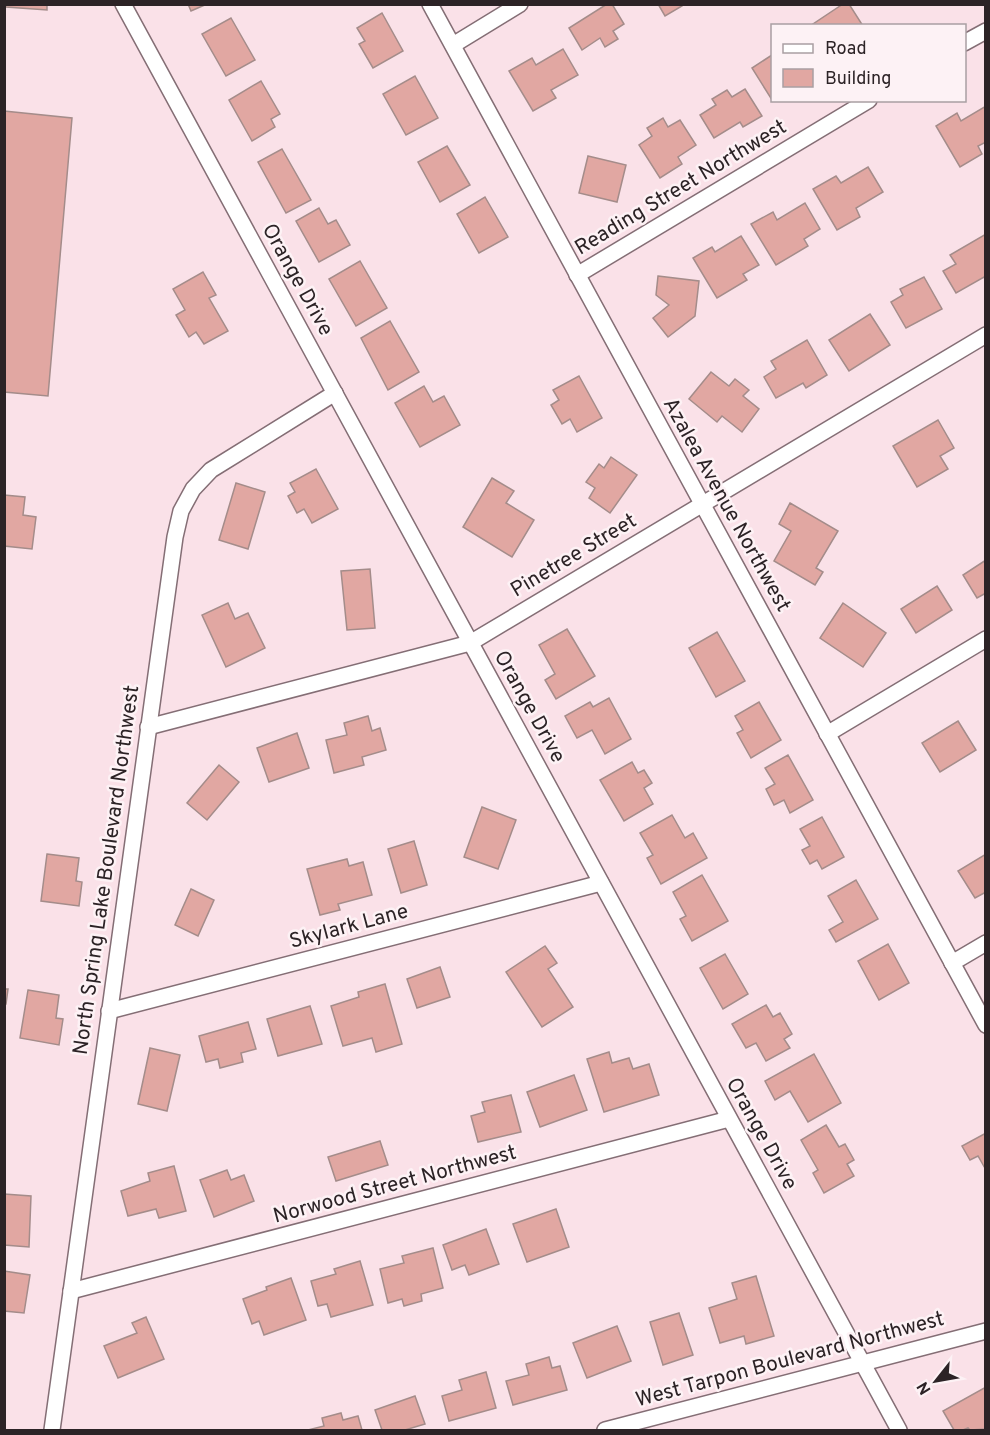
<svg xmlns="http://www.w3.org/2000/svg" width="990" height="1435" font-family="Overpass,sans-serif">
<rect width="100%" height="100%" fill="#fae1e8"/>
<g fill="#e1a7a2" stroke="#a48c8a" stroke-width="1.5">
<path d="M6,4H47V10L6,7Z"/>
<path d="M188,4H207L191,11Z"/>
<path d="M607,4H612L624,24L613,31L618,39L605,47L600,38L582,50L569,28Z"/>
<path d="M658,4H681L682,6L665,16Z"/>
<path d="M843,4H849L863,26H810Z"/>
<path d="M382,13L403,51L373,68L359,44L365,41L357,28Z"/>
<path d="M231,18L255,60L226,76L202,34Z"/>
<path d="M563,49L578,75L551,90L556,98L533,111L509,71L532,58L536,65Z"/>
<path d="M772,55V100L752,68Z"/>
<path d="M415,76L438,118L406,135L383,94Z"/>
<path d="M261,81L280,114L271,119L275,127L252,141L229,100Z"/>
<path d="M745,89L762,116L743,127L740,122L714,138L700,115L716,105L712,99L727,90L732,97Z"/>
<path d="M986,106V142L978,146L982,154L960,167L936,126L957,113L961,121Z"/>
<path d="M4,111L72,118L48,396L4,392Z"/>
<path d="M663,118L668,127L680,120L696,145L678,157L682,164L660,178L639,145L652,136L647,128Z"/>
<path d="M447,146L470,185L440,202L418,162Z"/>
<path d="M282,149L311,200L286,213L258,162Z"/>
<path d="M588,156L626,165L617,202L579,193Z"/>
<path d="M868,167L883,192L856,208L860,217L837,230L813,189L836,176L841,183Z"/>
<path d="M485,197L508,237L479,253L457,214Z"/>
<path d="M805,203L820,229L804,239L808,246L776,265L751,224L773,212L777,220Z"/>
<path d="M319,208L328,224L336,220L350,245L319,262L296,221Z"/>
<path d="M986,234V281L984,277L956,293L943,271L956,264L950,255Z"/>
<path d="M741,236L759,265L743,274L747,280L717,298L693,258L712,247L715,252Z"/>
<path d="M360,261L387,308L356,326L329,279Z"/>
<path d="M203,272L216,295L209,298L228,331L204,344L196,332L189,337L176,315L185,310L173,289Z"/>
<path d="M658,276L699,281L695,316L668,337L653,318L669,305L656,295Z"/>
<path d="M924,277L942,309L906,328L891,302L903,295L900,289Z"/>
<path d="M870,314L890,345L849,371L829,340Z"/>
<path d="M390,321L419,372L388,390L361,338Z"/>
<path d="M807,340L827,375L806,388L803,383L776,398L764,377L776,369L771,361Z"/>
<path d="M711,372L729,386L735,379L749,390L743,396L759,409L742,432L722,416L717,422L689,399Z"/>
<path d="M579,376L602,418L577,432L570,419L562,424L551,405L559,400L553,390Z"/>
<path d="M424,386L433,402L444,396L460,425L420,447L395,403Z"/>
<path d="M938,420L954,448L940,456L948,469L917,487L893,446Z"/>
<path d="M611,457L637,475L610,513L589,498L595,488L586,482L599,464L604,468Z"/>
<path d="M316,469L338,509L312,523L304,509L297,513L288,496L295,492L290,483Z"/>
<path d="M492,478L514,491L506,503L534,520L512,557L463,527Z"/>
<path d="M236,483L265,492L248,549L219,540Z"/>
<path d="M4,495L25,497L23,515L36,517L32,549L4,546Z"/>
<path d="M790,503L838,531L816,568L823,572L815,585L774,561L791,531L779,524Z"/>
<path d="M986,560V593L977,598L963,575Z"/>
<path d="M370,569L375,628L347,630L341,571Z"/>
<path d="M937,586L952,610L916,633L901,609Z"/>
<path d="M228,603L235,619L248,613L265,648L226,667L202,615Z"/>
<path d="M843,603L886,633L863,667L820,638Z"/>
<path d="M567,629L595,676L556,699L545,680L555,674L539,645Z"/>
<path d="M717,632L745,681L716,697L689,648Z"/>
<path d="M609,698L631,739L605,754L592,730L577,738L565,716L590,702L593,707Z"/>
<path d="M759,702L781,740L751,758L737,733L743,730L735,716Z"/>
<path d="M368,716L372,731L380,728L386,750L362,757L364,765L334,773L326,740L347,735L344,723Z"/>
<path d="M958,721L976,750L940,772L922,743Z"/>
<path d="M297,733L309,768L269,782L257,748Z"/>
<path d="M788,755L813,800L790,813L784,800L774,805L766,789L775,784L765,768Z"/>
<path d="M632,762L638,773L644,770L652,783L644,788L653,804L624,821L600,780Z"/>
<path d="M219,765L239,782L207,820L187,803Z"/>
<path d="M482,807L516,820L498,869L464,857Z"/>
<path d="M672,815L685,838L693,833L707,858L661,884L647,858L653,855L640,833Z"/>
<path d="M822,817L844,857L822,869L817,860L810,864L802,850L810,846L800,829Z"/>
<path d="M414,841L427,885L401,893L388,849Z"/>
<path d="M47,854L79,858L76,881L82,882L79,906L41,901Z"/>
<path d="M986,854V892L975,898L958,871Z"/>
<path d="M347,859L349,866L363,862L372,895L338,904L340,910L320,915L307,869Z"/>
<path d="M702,875L728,921L692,941L680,919L686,916L673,892Z"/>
<path d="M856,880L878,919L836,942L829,930L843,922L828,896Z"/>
<path d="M191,889L214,900L198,936L175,925Z"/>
<path d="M888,944L909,983L879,1000L858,961Z"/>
<path d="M545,946L557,963L548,969L573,1007L542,1027L506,972Z"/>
<path d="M725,954L748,994L723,1009L700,968Z"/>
<path d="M440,967L450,997L417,1008L407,979Z"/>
<path d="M385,984L402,1044L376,1052L372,1038L343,1046L331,1006L359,997L358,992Z"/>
<path d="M4,989H8L6,1004H4Z"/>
<path d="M28,990L59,995L56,1018L63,1019L59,1045L20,1038Z"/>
<path d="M766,1005L773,1017L780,1013L792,1034L784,1039L790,1048L766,1061L756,1043L746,1048L732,1024Z"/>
<path d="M310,1006L322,1044L278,1056L267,1019Z"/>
<path d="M248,1022L256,1049L241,1053L243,1062L220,1068L218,1059L206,1062L199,1036Z"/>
<path d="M150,1048L180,1055L167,1111L138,1104Z"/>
<path d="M609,1052L612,1063L629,1058L633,1069L649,1064L659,1095L604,1112L587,1059Z"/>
<path d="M814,1054L841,1103L808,1122L790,1091L775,1100L765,1081Z"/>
<path d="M574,1075L587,1110L540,1127L527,1092Z"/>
<path d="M511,1095L521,1132L478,1142L471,1116L485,1112L482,1102Z"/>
<path d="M826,1125L839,1147L845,1144L854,1160L847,1164L854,1176L824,1193L813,1173L818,1170L801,1140Z"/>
<path d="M986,1133V1170L978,1156L970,1160L962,1146Z"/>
<path d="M380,1141L388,1165L336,1181L328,1157Z"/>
<path d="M174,1166L186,1211L159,1218L156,1209L128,1216L121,1191L150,1181L148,1173Z"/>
<path d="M227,1170L231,1180L244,1175L254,1201L214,1217L200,1180Z"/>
<path d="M4,1194L31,1196L29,1247L4,1245Z"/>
<path d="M556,1209L569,1247L527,1262L513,1224Z"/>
<path d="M486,1229L499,1264L469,1275L465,1265L452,1270L443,1245Z"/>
<path d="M433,1248L443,1288L421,1294L422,1301L404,1306L402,1299L388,1303L380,1269L404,1263L402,1256Z"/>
<path d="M360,1261L373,1305L331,1317L327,1304L318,1306L311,1281L336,1274L334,1269Z"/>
<path d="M4,1271L30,1275L24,1313L4,1311Z"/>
<path d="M756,1276L774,1336L746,1344L744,1336L720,1343L709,1308L737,1299L732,1283Z"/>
<path d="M291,1278L306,1320L264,1335L259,1321L252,1324L243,1299L267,1290L266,1287Z"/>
<path d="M679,1313L693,1355L663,1365L650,1322Z"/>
<path d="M146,1317L164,1359L118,1378L104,1346L137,1333L132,1323Z"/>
<path d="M617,1326L631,1361L587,1378L573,1343Z"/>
<path d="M549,1357L552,1368L560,1366L567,1390L513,1405L506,1381L529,1375L526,1364Z"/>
<path d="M486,1372L496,1408L449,1421L442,1396L462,1390L459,1380Z"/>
<path d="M986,1387V1429L970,1430L968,1428L963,1430H954L943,1411Z"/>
<path d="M415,1396L425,1424L405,1430H382L375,1410Z"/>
<path d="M341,1413L343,1420L358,1416L362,1430H308L324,1426L322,1418Z"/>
</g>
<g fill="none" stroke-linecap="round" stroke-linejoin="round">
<defs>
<g id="minor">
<path d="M123,4L899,1430"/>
<path d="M430,4L986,1025"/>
<path d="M964,43L986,31"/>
<path d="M453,45L520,4"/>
<path d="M577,275L869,100"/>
<path d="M148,727L470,643L986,335"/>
<path d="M827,734L986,639"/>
<path d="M952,963L986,943"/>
<path d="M109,1011L601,883"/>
<path d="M71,1291L729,1119"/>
<path d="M52,1430L175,537L181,511L193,489L211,470L335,393"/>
<path d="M605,1430L986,1331"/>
</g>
</defs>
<use href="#minor" stroke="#846e75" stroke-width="18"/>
<use href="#minor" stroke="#fff" stroke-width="15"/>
</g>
<g text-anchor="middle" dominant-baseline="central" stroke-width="5" stroke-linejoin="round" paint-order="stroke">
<g font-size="21" fill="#2c2326" stroke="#fdf2f5">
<text transform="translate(681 188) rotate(-31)">Reading Street Northwest</text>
<text transform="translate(297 280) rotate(61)">Orange Drive</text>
<text transform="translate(726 505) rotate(61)">Azalea Avenue Northwest</text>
<text transform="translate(574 556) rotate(-31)">Pinetree Street</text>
<text transform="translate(529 707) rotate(61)">Orange Drive</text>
<text transform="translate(107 870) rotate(-82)">North Spring Lake Boulevard Northwest</text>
<text transform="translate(349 927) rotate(-15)">Skylark Lane</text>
<text transform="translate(761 1134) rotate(61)">Orange Drive</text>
<text transform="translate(395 1185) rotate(-15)">Norwood Street Northwest</text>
<text transform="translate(790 1360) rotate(-15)">West Tarpon Boulevard Northwest</text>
</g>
</g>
<rect width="990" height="1435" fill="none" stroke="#2c2326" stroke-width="12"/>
<rect x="771" y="24" width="195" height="78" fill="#fdf2f5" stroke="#a99fa2" stroke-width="1.5"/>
<rect x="783" y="44" width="30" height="9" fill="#ffffff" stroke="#a99fa2" stroke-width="1.5"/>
<text x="825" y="54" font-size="18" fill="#2c2326">Road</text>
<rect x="783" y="69" width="30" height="18" fill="#e1a7a2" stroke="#a99fa2" stroke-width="1.5"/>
<text x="825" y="84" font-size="18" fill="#2c2326">Building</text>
<g transform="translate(936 1381) rotate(239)" stroke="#fdf2f5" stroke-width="4.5" paint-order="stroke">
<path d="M0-4.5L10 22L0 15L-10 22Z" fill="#2c2326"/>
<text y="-9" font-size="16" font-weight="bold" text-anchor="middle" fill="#2c2326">N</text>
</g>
</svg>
